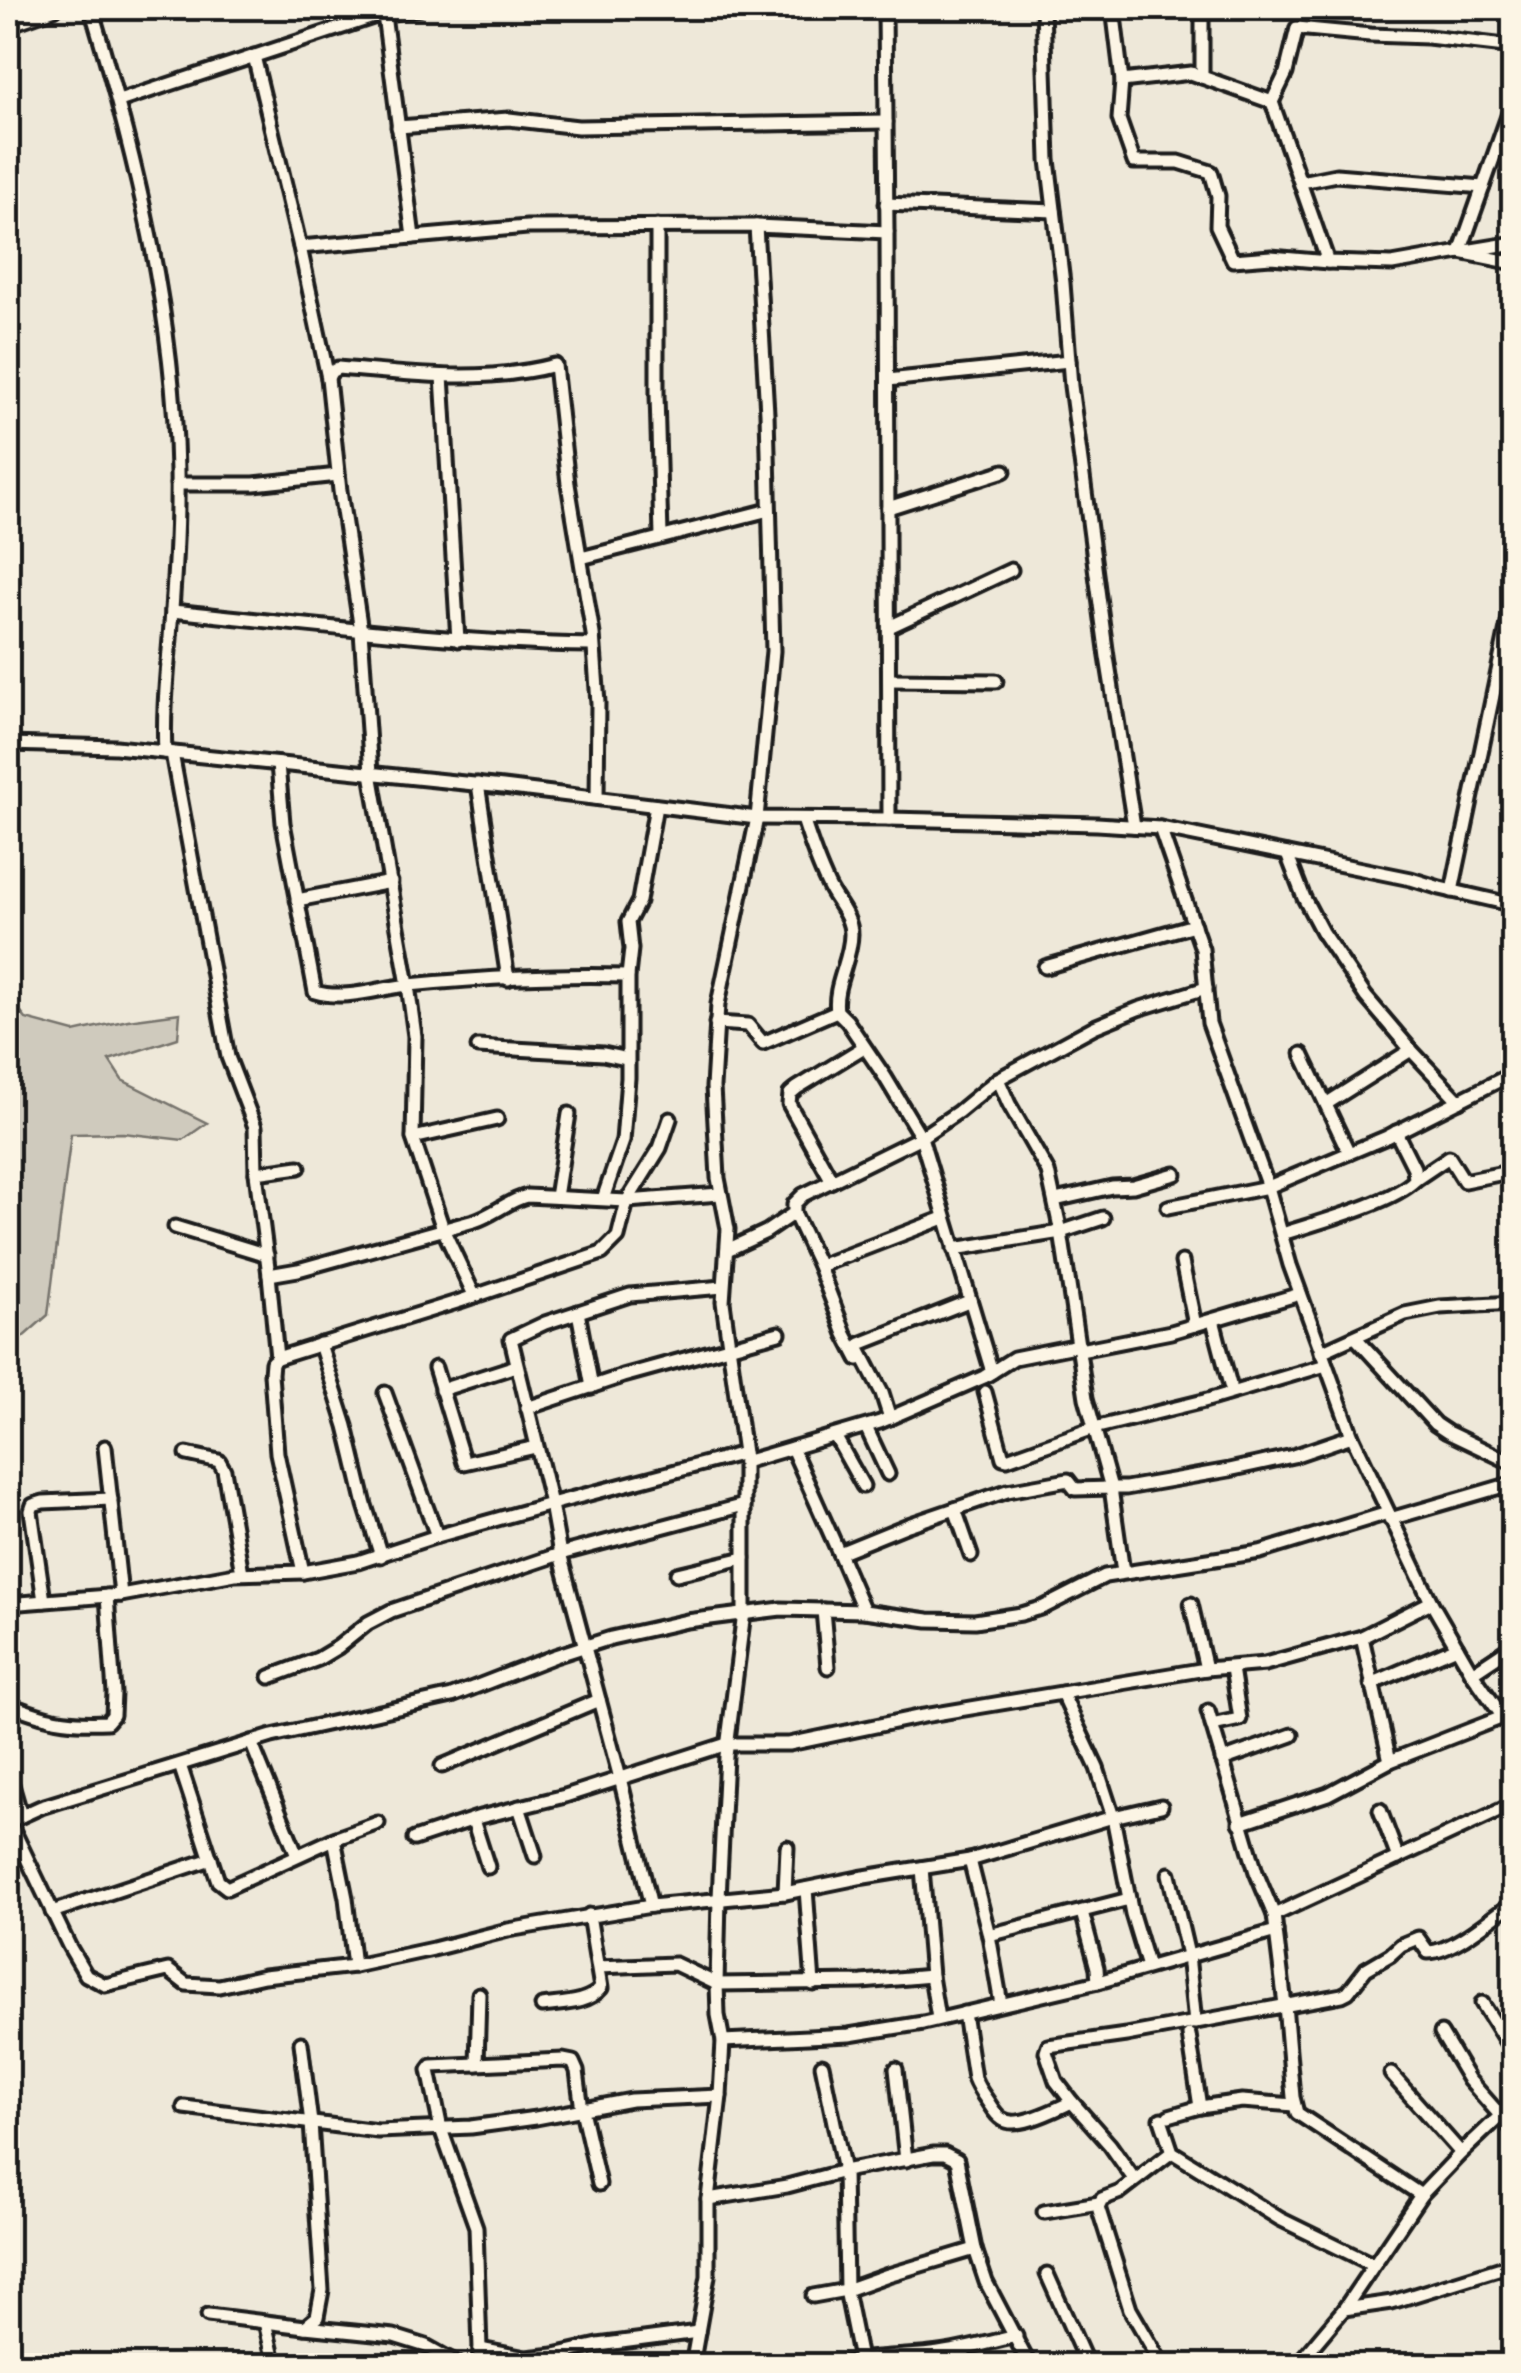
<svg xmlns="http://www.w3.org/2000/svg" width="1521" height="2373" font-family="'Architects Daughter',sans-serif">
<rect width="100%" height="100%" fill="#eee8d9"/>
<filter id="ink" filterUnits="userSpaceOnUse"><feTurbulence type="fractalNoise" baseFrequency=".01" numOctaves="2"/><feDisplacementMap in="SourceGraphic" scale="20" xChannelSelector="R" yChannelSelector="G"/><feConvolveMatrix kernelMatrix="1 2 1 2 8 2 1 2 1" color-interpolation-filters="sRGB"/></filter>
<g filter="url(#ink)">
<path fill="#cfcabd" stroke="#76736c" stroke-width="2.5" d="M8,996L26,1019L74,1032L128,1020L180,1013L178,1038L109,1060L122,1080L207,1123L183,1140L123,1133L71,1134L48,1315L8,1350Z"/>
<g fill="none" stroke-linecap="round" stroke-linejoin="round">
<defs>
<g id="minor">
<path d="M91,8C136,158 174,313 177,471C178,526 174,583 170,638C167,676 163,714 165,752"/>
<path d="M1043,8L1048,160L1063,283L1071,386L1107,657L1134,826"/>
<path d="M1113,8L1122,81L1191,73L1272,102L1328,262L1392,264L1460,252L1514,263"/>
<path d="M384,15L413,237"/>
<path d="M254,56L300,247L328,378"/>
<path d="M1202,77V8"/>
<path d="M1122,81L1119,119L1134,162H1179L1211,172L1218,196L1217,226L1233,260L1271,257L1328,262"/>
<path d="M1514,99L1460,252L1514,243"/>
<path d="M119,101L373,17L420,8"/>
<path d="M1272,102L1286,73L1297,28L1370,35L1428,37L1514,47"/>
<path d="M398,127L509,119L578,127L886,122"/>
<path d="M1301,182L1336,175L1483,187"/>
<path d="M886,204L1054,211"/>
<path d="M657,226V395L661,536"/>
<path d="M887,232L889,819"/>
<path d="M300,247L527,227L756,226L887,232L885,8"/>
<path d="M442,376L458,640"/>
<path d="M888,380L1069,361"/>
<path d="M177,484H254L338,475"/>
<path d="M888,508L1004,471"/>
<path d="M581,558L769,510"/>
<path d="M172,611C312,625 452,643 593,645"/>
<path d="M889,627L1011,570"/>
<path d="M889,680L996,681"/>
<path d="M8,744L116,747L503,787L757,818L889,819L1097,824L1160,828L1411,879L1440,888L1514,905"/>
<path d="M172,753L228,1057L255,1127L256,1173L269,1275L277,1358"/>
<path d="M278,764L283,823L315,992C345,1001 379,988 409,985C481,978 556,974 628,976"/>
<path d="M478,784L508,979"/>
<path d="M803,819C810,841 818,864 828,885C835,901 851,915 851,934C851,960 833,986 837,1011L847,1021L885,1077L921,1137L992,1372"/>
<path d="M1160,828L1202,949L1209,1023L1268,1187L1290,1265L1352,1436L1431,1602L1472,1673L1514,1733"/>
<path d="M1287,854L1304,898L1322,932L1366,997L1411,1050L1459,1101"/>
<path d="M1452,891L1514,595"/>
<path d="M297,900L391,882"/>
<path d="M1045,967L1194,925"/>
<path d="M716,1023L748,1025L763,1043L837,1011"/>
<path d="M478,1047L603,1054L627,1059"/>
<path d="M1302,1054L1349,1153"/>
<path d="M998,1079L1009,1104L1048,1172L1061,1232L1086,1398L1111,1488H1126L1229,1470L1293,1456L1352,1436"/>
<path d="M1326,1104L1411,1050"/>
<path d="M413,1138L497,1119"/>
<path d="M256,1173L299,1167"/>
<path d="M1415,1180L1449,1157L1464,1181L1514,1171"/>
<path d="M832,1181L789,1104L790,1094L797,1088L864,1047"/>
<path d="M556,1197L569,1114"/>
<path d="M603,1199L623,1141L628,1078V976L631,949L628,922L639,901L656,806"/>
<path d="M1055,1200L1112,1187L1133,1186L1175,1174"/>
<path d="M1168,1207L1268,1187L1387,1137L1514,1073"/>
<path d="M794,1213L819,1266L845,1334L858,1359"/>
<path d="M175,1227L267,1255"/>
<path d="M1282,1234C1315,1223 1392,1203 1415,1180L1414,1168L1396,1132"/>
<path d="M954,1249L1061,1232L1103,1218"/>
<path d="M727,1250L766,1232L794,1213V1204L803,1195L921,1137L958,1112L998,1079L1094,1027L1138,1009L1206,988"/>
<path d="M1182,1262L1195,1325"/>
<path d="M819,1266L944,1218"/>
<path d="M269,1275L298,1270L474,1221C493,1215 509,1200 527,1196L627,1201L660,1148L670,1119"/>
<path d="M723,1287L630,1295L545,1323L511,1339L551,1504L560,1554L620,1778L651,1906L785,1893L858,1878L970,1860L1113,1817L1161,1806"/>
<path d="M474,1295L443,1229L413,1138L415,1036L408,985L371,773L361,631L340,491L328,378L331,372L338,368C411,374 483,384 555,365L568,484L593,634L598,703L597,798"/>
<path d="M578,1312L592,1387"/>
<path d="M1213,1320L1230,1385"/>
<path d="M1356,1338L1435,1424L1447,1432L1514,1464"/>
<path d="M320,1344L346,1426L365,1505L381,1556"/>
<path d="M1080,1350L1171,1332L1300,1294"/>
<path d="M1321,1352L1405,1314L1440,1307L1514,1303"/>
<path d="M435,1368L464,1463L536,1447"/>
<path d="M441,1390L516,1366"/>
<path d="M985,1392L1003,1458L1007,1459L1094,1428L1204,1401L1326,1365"/>
<path d="M385,1393L437,1536"/>
<path d="M527,1408L623,1376L779,1333"/>
<path d="M890,1418L882,1393L859,1349L860,1344L969,1301"/>
<path d="M866,1427L888,1474"/>
<path d="M835,1436L863,1486"/>
<path d="M105,1447L121,1595"/>
<path d="M792,1448L839,1553L908,1525L955,1509L971,1555"/>
<path d="M187,1454L219,1461L224,1470L242,1573"/>
<path d="M744,1462L880,1422L984,1377L1014,1358L1079,1345"/>
<path d="M955,1509L1007,1491L1068,1480L1075,1489L1111,1488L1123,1572"/>
<path d="M1390,1519L1514,1483"/>
<path d="M839,1553L864,1611"/>
<path d="M303,1572L277,1453L271,1374L272,1362L277,1358L460,1301L602,1253L618,1237L627,1201L720,1194"/>
<path d="M677,1574L744,1558"/>
<path d="M44,1601L31,1511L33,1505L43,1502L111,1499"/>
<path d="M8,1604L121,1595L235,1574L303,1572L358,1562L437,1536L551,1504L744,1453"/>
<path d="M1191,1604L1206,1669"/>
<path d="M823,1610L828,1667"/>
<path d="M1362,1637L1390,1761"/>
<path d="M1472,1673L1514,1645"/>
<path d="M270,1677L318,1659L338,1647L368,1623L391,1611L560,1554L744,1505"/>
<path d="M1371,1684L1457,1647"/>
<path d="M1062,1693L1097,1768L1113,1817L1132,1914L1148,1967"/>
<path d="M8,1704C46,1719 65,1724 107,1722L113,1715L114,1693L107,1596"/>
<path d="M1208,1711L1256,1872L1274,1915L1285,2005L1293,2097L1297,2113L1421,2195"/>
<path d="M1212,1725L1240,1719L1232,1668"/>
<path d="M251,1742L297,1855"/>
<path d="M1222,1760L1292,1735"/>
<path d="M180,1765L218,1881L227,1888L334,1839L378,1823"/>
<path d="M442,1766L599,1700"/>
<path d="M8,1771L21,1816"/>
<path d="M519,1807L535,1856"/>
<path d="M1380,1810L1398,1858"/>
<path d="M473,1820L488,1867"/>
<path d="M9,1821L69,1946L86,1975L105,1985L168,1970L186,1984L219,1986L264,1976L354,1966L433,1949L508,1930L651,1906"/>
<path d="M8,1822L41,1807L272,1736L452,1696L555,1656L611,1638L687,1621L781,1609L864,1611L928,1620L975,1621L1021,1614L1044,1607L1105,1576L1260,1552L1388,1513"/>
<path d="M1240,1823L1328,1794L1390,1761L1503,1717"/>
<path d="M334,1839L346,1898L354,1966"/>
<path d="M414,1839L480,1817L565,1796L727,1744H789L923,1716L1206,1669L1265,1664L1362,1637L1431,1602"/>
<path d="M970,1860L989,1935L1001,2004"/>
<path d="M922,1868L931,1976L938,2018"/>
<path d="M1169,1874L1188,1955L1195,2023"/>
<path d="M806,1889L813,1984"/>
<path d="M785,1893L787,1847"/>
<path d="M52,1912L211,1859"/>
<path d="M1082,1912L1097,1968L1098,1982"/>
<path d="M1274,1915L1514,1804"/>
<path d="M989,1935L1129,1899"/>
<path d="M598,1967L675,1964L717,1984L862,1982L931,1976"/>
<path d="M1482,2003L1514,2054"/>
<path d="M542,2006C562,2003 588,2004 601,1988L589,1915"/>
<path d="M964,2013L974,2078C977,2086 981,2092 986,2099C991,2106 995,2115 1002,2119C1017,2130 1056,2109 1072,2102L1110,2145L1134,2179"/>
<path d="M1441,2033L1469,2080L1514,2131"/>
<path d="M1189,2035L1200,2107"/>
<path d="M723,2041L849,2035L923,2023L1098,1982L1276,1931"/>
<path d="M477,2064L479,1994"/>
<path d="M822,2065L844,2171L933,2154H945L957,2160L975,2249"/>
<path d="M896,2069L906,2160"/>
<path d="M1391,2074L1461,2153"/>
<path d="M1072,2102L1056,2081L1046,2052L1048,2046L1126,2035L1342,1995L1348,1992L1366,1969L1390,1955L1401,1945L1418,1938L1428,1952C1453,1952 1492,1917 1514,1902"/>
<path d="M184,2107L378,2131L471,2127L536,2118L631,2100L720,2096"/>
<path d="M1169,2116L1200,2107L1242,2101L1294,2105"/>
<path d="M1161,2119L1172,2152L1280,2219L1372,2264"/>
<path d="M708,2199L787,2186L844,2171L846,2290L888,2275L975,2249L986,2282L1030,2366"/>
<path d="M1044,2212L1099,2203"/>
<path d="M1047,2274L1088,2366"/>
<path d="M813,2296L846,2290L860,2359"/>
<path d="M1344,2309L1392,2302L1514,2264"/>
<path d="M208,2315L265,2322"/>
<path d="M305,2327L394,2336L426,2346L462,2366"/>
<path d="M480,2349L526,2358L554,2355L598,2345L698,2332"/>
<path d="M961,2350L969,2366"/>
<path d="M275,2366L265,2322L305,2327L317,2317L322,2290L311,2123L301,2043"/>
<path d="M479,2366L480,2349L476,2227L441,2129L429,2070L432,2066L563,2060L573,2062L577,2071L582,2110L599,2184"/>
<path d="M692,2366L708,2276V2199L720,2096L723,2041L718,2015L717,1984L719,1898L726,1756L744,1612V1453L723,1302L728,1229L718,1178L713,1087L718,1004L757,818L773,651L767,413L756,226"/>
<path d="M837,2366C868,2355 900,2358 931,2354C960,2351 988,2343 1016,2336"/>
<path d="M1163,2366L1130,2309L1098,2207L1102,2199L1120,2192L1172,2152"/>
<path d="M1296,2366L1344,2309L1421,2195L1461,2153L1499,2117L1514,2099"/>
</g>
<path id="major" d="M8,24L54,8"/>
</defs>
<use href="#minor" stroke="#1c1c1c" stroke-width="19"/>
<use href="#major" stroke="#1c1c1c" stroke-width="21"/>
<use href="#minor" stroke="#fcf5e5" stroke-width="11"/>
<use href="#major" stroke="#fcf5e5" stroke-width="14"/>
</g>
</g>
<rect width="1521" height="2373" fill="none" stroke="#fcf5e5" stroke-width="40"/>
<rect x="20" y="20" width="1481" height="2333" fill="none" stroke="#1c1c1c" stroke-width="4" filter="url(#ink)"/>
</svg>
